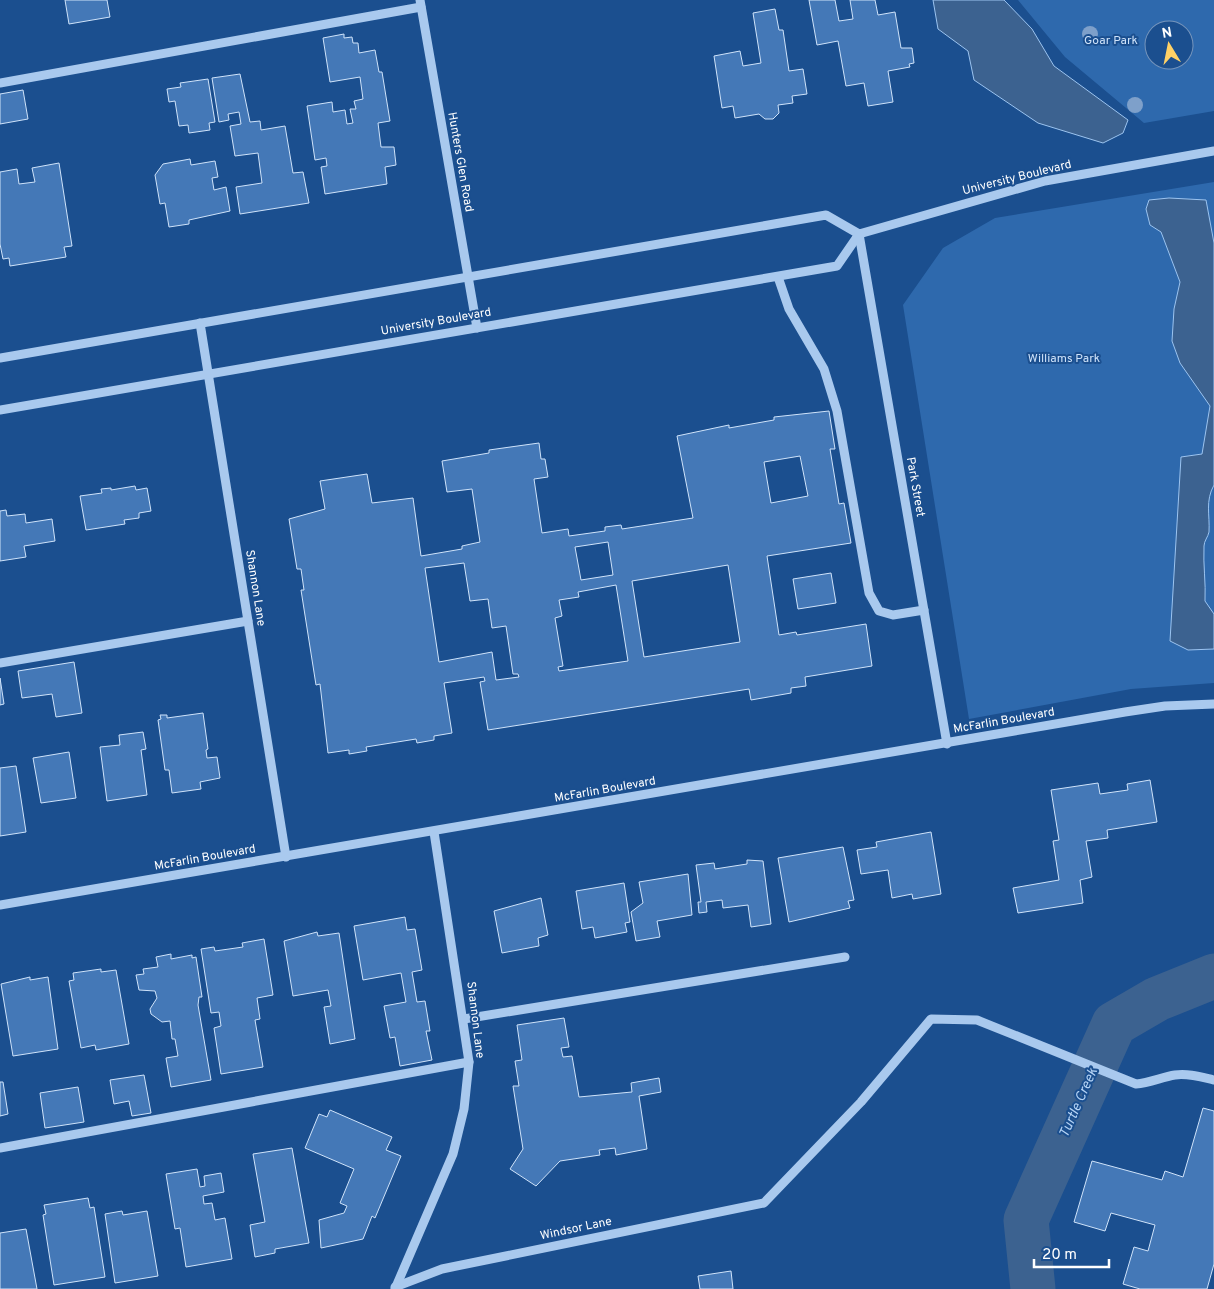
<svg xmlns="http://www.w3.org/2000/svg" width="1214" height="1289" font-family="Overpass,sans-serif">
<rect width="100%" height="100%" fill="#1b4f8f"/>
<g fill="#2e69ad" fill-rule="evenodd">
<path d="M1018,0H1214V111L1144,123L1065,57ZM1154,30H1184V60H1154Z"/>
<path d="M1214,182V683L1131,689L969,719L903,305L943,248L995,218Z"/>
</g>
<g fill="#3c6290" stroke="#9cc4f0">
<path d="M933,0H1004L1032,29L1054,66L1128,120L1123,133L1103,143L1038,123L974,80L968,51L938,29Z"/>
<path d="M1169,198L1206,200L1214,243V485C1205,501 1210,515 1209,532C1208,537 1204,541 1204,546C1203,565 1206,583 1205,601L1214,614V649L1188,650L1170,641L1181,457L1202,454L1210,406L1180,363L1172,341L1174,309L1180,282L1161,232L1150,225L1146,209L1149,200Z"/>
</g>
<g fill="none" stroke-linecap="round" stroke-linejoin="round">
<path stroke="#3c6290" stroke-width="45" d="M1033,1289L1026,1220L1114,1024L1157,999L1214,976"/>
</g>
<g fill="#4478b7" stroke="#cfe3fa" fill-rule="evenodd">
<path d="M65,0H107L110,17L69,24Z"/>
<path d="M809,0H835L839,21L853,19L850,0H875L878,15L895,12L901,48H912L914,63L909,64L910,67L888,71L893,102L868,106L864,83L846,86L838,41L817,45Z"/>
<path d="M775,9L779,30H783L789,71L803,69L807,94L792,96L793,103L778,105L779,113L773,119H765L759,114L735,118L733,106L722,108L714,56L740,51L743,66L761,63L753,13Z"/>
<path d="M344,34V38L352,37L353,43H358L359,53L375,50L379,72H382L390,121L378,123L381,147H394L396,165L385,167L387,184L325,194L321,167L327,166L326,158L315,160L307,106L332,102L333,112L345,110L347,124L353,123L350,109H356L354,101L363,99L360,77L330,82L323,38Z"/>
<path d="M240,74L250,122L260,121L261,130L285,126L293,173L303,172L309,203L240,214L236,187L262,183L258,153L235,156L230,126L241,124L239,112L228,114L229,120L219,122L212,78Z"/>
<path d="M208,79L215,122L209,123L210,130L189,133L188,125L179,126L175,101L169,102L167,89L181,87L180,83Z"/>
<path d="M23,90L28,119L0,124V94Z"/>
<path d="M190,159L191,165L215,161L218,177L212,178L214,190L226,187L230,211L189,220V224L169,227L165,203L160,204L155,175L163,164Z"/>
<path d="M59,163L72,246L64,247L66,257L10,266L9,258L3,259L0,244V172L17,169L19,184L35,182L32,168Z"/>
<path d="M829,411L835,449H830L839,504L844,503L851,543L767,556L779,635L796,632L797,635L866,624L872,666L805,677L806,686L791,688V693L751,700L749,689L488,730L480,682L485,681L484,677L444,683L452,733L434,736V740L417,743L416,739L366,747L367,751L349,754V750L328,753L320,684L316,685L301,590H304L301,569H297L289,519L325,509L320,481L367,474L372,503L413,498L421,556L462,549V546L480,542L472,489L447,492L442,461L489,453V450L539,443L541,459H545L548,477L534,479L542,533L568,529L569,536L605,531V527L621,525L622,529L693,518L677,436L729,425V428L774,420V417ZM800,456L808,496L771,503L764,462ZM608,542L613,575L581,580L575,547ZM464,563L470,601L488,599L492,628L506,626L513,674H518L519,677L496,680L492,652L439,662L425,568ZM728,565L740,642L644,657L632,581ZM616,585L628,661L559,671L558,667L563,666L555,618L562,616L559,600L579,597L578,592Z"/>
<path d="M135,486L136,490L147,488L151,511L139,513V518L124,520L125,524L86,530L80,496L102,493L101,489L111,488V490Z"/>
<path d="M6,510L7,516L25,514L26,523L52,519L55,541L24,546L26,557L0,561V511Z"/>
<path d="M831,573L836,603L798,609L793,579Z"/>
<path d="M74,662L82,713L56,717L52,694L22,698L18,671Z"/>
<path d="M0,678L4,704L0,705Z"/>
<path d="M203,713L208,749L206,750L207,758L217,757L220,778L200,782L201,789L172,793L169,770H165L158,720L161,719L160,715H167V718Z"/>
<path d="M143,732L146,749L141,750L147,795L107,801L100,747L120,745L119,735Z"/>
<path d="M69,752L76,798L41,803L33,758Z"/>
<path d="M16,766L26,832L0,836V768Z"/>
<path d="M1150,780L1157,822L1107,830L1108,838L1086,841L1092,877L1080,880L1083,903L1018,913L1013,888L1059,880L1053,841L1059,840L1051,790L1098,783L1100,794L1128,790L1127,784Z"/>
<path d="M931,832L941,894L913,899L912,894L892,898L888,870L861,874L857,850L877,847L876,842Z"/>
<path d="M843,847L854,900L848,901L850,908L789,922L778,858Z"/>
<path d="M747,860L763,861L771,924L751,927L748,905L723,908L722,900L706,902L707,912L699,913L698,902H701L696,865L714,863L715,869L747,864Z"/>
<path d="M688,874L692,915L657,921L660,937L636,941L631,912L643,903L639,882Z"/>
<path d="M624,883L630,922L625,923L627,932L595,938L593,927L582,929L576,891Z"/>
<path d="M541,898L548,935L538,938L539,946L502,953L494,911Z"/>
<path d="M405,917L407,930L415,929L422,970L412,972L417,1002L425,1001L430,1031H426L432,1060L400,1066L395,1037L390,1038L384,1006L406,1002L401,973L363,980L354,926Z"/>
<path d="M317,932L318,936L339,933L355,1039L330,1044L324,1007L331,1006L328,990L293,996L284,941Z"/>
<path d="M264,939L273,995L257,998L260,1019L255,1020L263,1067L221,1074L214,1028L221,1026L219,1012L211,1013L201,949L214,947L215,951L243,947L242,943Z"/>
<path d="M171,954V959L192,955V958L196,957L202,997H199L198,1005L211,1080L171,1087L166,1058L178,1056L175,1039H172L170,1021L162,1022L151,1014L150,1009L157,998L155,991L139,990L136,975L144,974L143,969L158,967L156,957Z"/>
<path d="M101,969V972L116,970L129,1044L96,1050L95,1045L81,1048L69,981L74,980L73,973Z"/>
<path d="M30,977V980L48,977L58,1049L13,1056L1,984Z"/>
<path d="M564,1018L569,1047L561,1048L563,1057L572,1056L579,1097L632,1092L631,1083L659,1078L661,1092L639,1096L647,1149L616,1155L615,1148L599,1150L600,1155L560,1161L536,1186L510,1169L523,1149L513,1086H519L515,1061L522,1060L517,1025Z"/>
<path d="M144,1075L151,1113L132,1116L129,1101L114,1104L110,1080Z"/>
<path d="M0,1082H3L8,1114L0,1116Z"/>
<path d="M78,1087L84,1122L45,1128L40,1093Z"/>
<path d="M1203,1108L1214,1111V1264L1207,1289H1140L1123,1284L1134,1247L1148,1251L1155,1225L1111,1213L1105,1231L1074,1222L1092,1161L1162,1180L1165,1171L1183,1177Z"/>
<path d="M330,1110L392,1137L386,1150L401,1156L375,1218L372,1216L363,1239L321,1248L319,1220L344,1213L347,1206L340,1203L354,1169L305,1148L319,1114L327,1117Z"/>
<path d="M292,1148L309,1243L275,1249V1253L255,1257L250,1225L265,1222L253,1154Z"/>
<path d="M197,1169L200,1187L205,1186L204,1176L221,1173L224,1192L203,1196L204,1204L212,1203L215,1220L225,1218L232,1259L186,1267L180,1228L175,1229L166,1174Z"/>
<path d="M88,1198L90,1208L94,1207L105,1277L54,1285L43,1215L46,1214L44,1205Z"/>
<path d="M122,1211L123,1215L147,1211L158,1276L115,1283L105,1214Z"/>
<path d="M26,1229L37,1289H0V1233Z"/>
<path d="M731,1271L733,1289H700L698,1276Z"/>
</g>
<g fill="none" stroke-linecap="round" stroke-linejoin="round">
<g stroke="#a9c9ee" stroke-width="9">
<path d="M420,0L477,328"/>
<path d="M0,83L421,7"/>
<path d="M859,234L947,744"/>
<path d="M778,277L789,309L824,369L837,411L869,593L879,611L893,615L924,610"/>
<path d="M200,323L286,857"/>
<path d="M0,358L826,215L859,234"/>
<path d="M0,410L837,266L859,234L1045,181L1214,151"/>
<path d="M0,663L248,621"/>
<path d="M0,905L1125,712L1165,706L1214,704"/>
<path d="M464,1019L845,957"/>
<path d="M0,1148L469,1062"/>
<path d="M395,1287L442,1269L764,1203L861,1102L931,1019L977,1020L1136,1084C1150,1083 1162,1077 1175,1075C1188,1073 1201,1077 1214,1080"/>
<path d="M395,1289L453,1154L464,1109L469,1062L434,832"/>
</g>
</g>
<g fill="#7ea0ca">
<circle cx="1090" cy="34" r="8"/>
<circle cx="1135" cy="105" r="8"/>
</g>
<g text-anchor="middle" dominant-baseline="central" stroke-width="4" stroke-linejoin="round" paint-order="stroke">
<g font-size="12" fill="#cfe3fa" stroke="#1b4f8f">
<text x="1111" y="41">Goar Park</text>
<text x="1064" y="359">Williams Park</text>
</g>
<g font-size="12" fill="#fff" stroke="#1b4f8f">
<text transform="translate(460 162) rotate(80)">Hunters Glen Road</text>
<text transform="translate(1017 178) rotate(-14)">University Boulevard</text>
<text transform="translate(436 322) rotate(-10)">University Boulevard</text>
<text transform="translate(915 487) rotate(80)">Park Street</text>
<text transform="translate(255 588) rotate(81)">Shannon Lane</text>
<text transform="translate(1004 721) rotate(-10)">McFarlin Boulevard</text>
<text transform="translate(605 790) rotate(-10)">McFarlin Boulevard</text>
<text transform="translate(205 858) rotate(-10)">McFarlin Boulevard</text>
<text transform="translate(475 1020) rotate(83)">Shannon Lane</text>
<text transform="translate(576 1229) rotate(-12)">Windsor Lane</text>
</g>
<g font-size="14" font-style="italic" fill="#b5d3f5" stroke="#1b4f8f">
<text transform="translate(1079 1103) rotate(-66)">Turtle Creek</text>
</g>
</g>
<g transform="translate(1169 45) rotate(350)"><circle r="24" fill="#1b4f8f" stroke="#7695bc"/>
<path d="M0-4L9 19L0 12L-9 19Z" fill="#ffd166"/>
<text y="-8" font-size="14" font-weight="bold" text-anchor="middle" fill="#ffffff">N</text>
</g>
<path d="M1034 1259v8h75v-8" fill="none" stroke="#ffffff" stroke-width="2.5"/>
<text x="1042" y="1259" font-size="15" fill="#ffffff" stroke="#1b4f8f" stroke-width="4" paint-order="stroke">20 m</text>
</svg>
